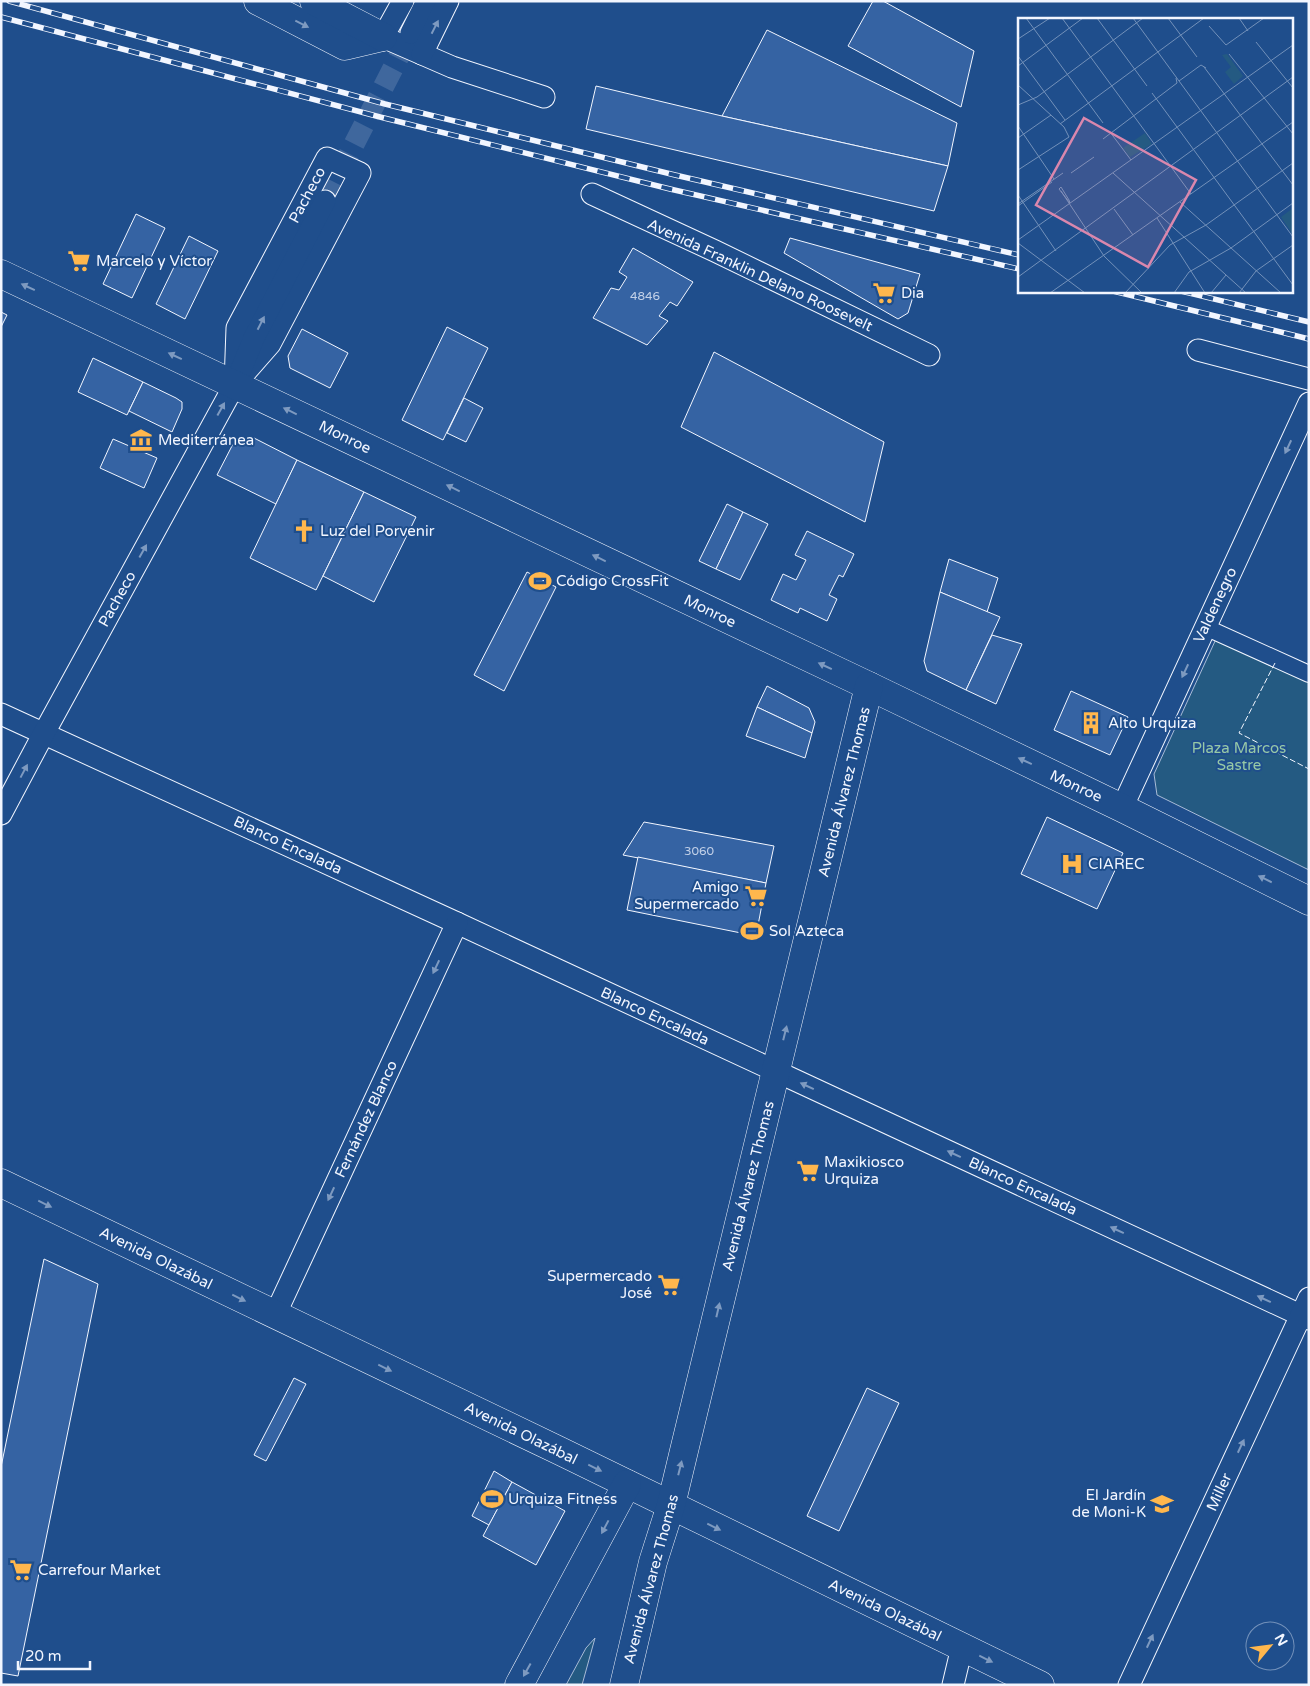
<svg xmlns="http://www.w3.org/2000/svg" width="1310" height="1686" font-family="'Varela Round',sans-serif">
<rect width="100%" height="100%" fill="#1f4e8c"/>
<g fill="#245a82" stroke="#a8bbd7">
<path d="M1216,639L1273,667L1278,657L1309,673V870L1157,795L1154,774Z"/>
<path d="M595,1638L582,1685H566L586,1648Z"/>
</g>
<g fill="#3563a3" stroke="#f2f6ff">
<path d="M873,1H883L974,51L961,107L848,46Z"/>
<path d="M767,30L957,123L948,166L722,116Z"/>
<path d="M596,86L722,116L948,166L934,211L586,129Z"/>
<path d="M136,214L165,228L132,298L103,284Z"/>
<path d="M189,236L218,251L185,319L156,304Z"/>
<path d="M790,238L920,274L908,313L898,319L784,253Z"/>
<path d="M633,248L693,282L677,306L670,302L659,316L668,321L647,345L593,318L611,288L619,290L627,277L619,272Z"/>
<path d="M1,312L7,315L1,327Z"/>
<path d="M447,327L488,348L443,440L402,420Z"/>
<path d="M302,329L348,353L330,388L290,368L288,356Z"/>
<path d="M714,352L884,442L865,522L681,427Z"/>
<path d="M93,358L143,382L127,415L78,392Z"/>
<path d="M143,382L176,398L182,402V409L172,432L129,411Z"/>
<path d="M464,398L483,408L466,442L447,433Z"/>
<path d="M254,438L297,460L276,504L217,475L233,444Z"/>
<path d="M113,439L157,458L144,488L100,468Z"/>
<path d="M297,460L364,492L316,590L250,558Z"/>
<path d="M364,492L416,517L374,602L323,576Z"/>
<path d="M727,504L743,512L716,569L699,561Z"/>
<path d="M743,512L768,524L740,580L716,569Z"/>
<path d="M807,531L854,554L843,577L839,575L829,595L837,599L827,621L800,608L798,613L771,600L783,574L796,580L806,560L795,555Z"/>
<path d="M949,559L998,578L987,612L940,592Z"/>
<path d="M527,572L556,587L504,691L474,675Z"/>
<path d="M940,592L1000,617L966,690L927,671L924,661Z"/>
<path d="M992,635L1022,644L996,704L966,690Z"/>
<path d="M767,686L809,708L815,722L812,733L757,707Z"/>
<path d="M1071,691L1128,717L1110,755L1054,730Z"/>
<path d="M757,707L812,733L805,758L746,736Z"/>
<path d="M1047,817L1123,853L1097,909L1021,874Z"/>
<path d="M644,822L774,846L766,883L623,855Z"/>
<path d="M638,857L766,883L756,936L627,910Z"/>
<path d="M44,1259L98,1284L18,1676L1,1673V1467Z"/>
<path d="M294,1378L306,1384L266,1461L254,1455Z"/>
<path d="M867,1388L899,1403L839,1531L807,1516Z"/>
<path d="M494,1471L512,1482L489,1525L472,1516Z"/>
<path d="M512,1482L565,1511L536,1565L483,1536Z"/>
</g>
<g fill="none" stroke-linecap="round" stroke-linejoin="round">
<path stroke="#3f679d" stroke-width="21" stroke-dasharray="21 11" stroke-linecap="butt" d="M325,201L411,33"/>
<defs>
<path id="pedestrian" d="M1205,627L1309,674"/>
<g id="minor">
<path d="M403,1L383,37L452,67L544,97"/>
<path d="M411,33L427,1"/>
<path d="M422,54L448,1"/>
<path d="M327,158L360,173L270,344L235,384L237,328Z"/>
<path d="M592,194L715,251L929,355"/>
<path d="M1198,350L1309,379"/>
<path d="M1,714L457,923L1309,1319"/>
<path d="M1122,808L1309,403"/>
<path d="M1,814L44,733L235,384L254,338L325,201"/>
<path d="M275,1315L457,923"/>
<path d="M953,1685L962,1647"/>
<path d="M1129,1685L1309,1298"/>
</g>
<g id="tertiary">
<path d="M258,1L345,46L383,37"/>
<path d="M314,1L383,37"/>
</g>
<g id="secondary">
<path d="M1,274L869,686L1122,808L1309,901"/>
<path d="M1,1183L560,1451L1040,1685"/>
<path d="M519,1685L627,1484"/>
<path d="M624,1685L653,1562L671,1505L683,1455L869,686"/>
</g>
</defs>
<use href="#pedestrian" stroke="#f2f6ff" stroke-width="18"/>
<use href="#minor" stroke="#f2f6ff" stroke-width="23"/>
<use href="#tertiary" stroke="#f2f6ff" stroke-width="29"/>
<use href="#secondary" stroke="#f2f6ff" stroke-width="29"/>
<use href="#pedestrian" stroke="#1f4e8c" stroke-width="16"/>
<use href="#minor" stroke="#1f4e8c" stroke-width="21"/>
<use href="#tertiary" stroke="#1f4e8c" stroke-width="28"/>
<use href="#secondary" stroke="#1f4e8c" stroke-width="28"/>
<defs>
<g id="rail">
<path d="M9,1L385,104L675,175L1019,255"/>
<path d="M1,17L380,117L670,189L1019,269"/>
<path d="M1113,291L1309,339"/>
<path d="M1181,291L1309,322"/>
</g>
</defs>
<use href="#rail" stroke="#f2f6ff" stroke-width="5.5"/>
<use href="#rail" stroke="#1f4e8c" stroke-width="4" stroke-dasharray="11" stroke-linecap="butt"/>
<path stroke="#f2f6ff" stroke-width="1" stroke-dasharray="6 2.5" stroke-linecap="butt" d="M1275,663L1239,733L1309,769"/>
</g>
<defs><path id="oneway-solid" d="M-6-.8H1V-3.2L6.5 0L1 3.2V.8H-6Z" transform="scale(1.25)"/></defs>
<g fill="#7e9ac0">
<use href="#oneway-solid" transform="translate(302 24) rotate(27)"/>
<use href="#oneway-solid" transform="translate(435 27) rotate(-63)"/>
<use href="#oneway-solid" transform="translate(28 287) rotate(-155)"/>
<use href="#oneway-solid" transform="translate(261 323) rotate(-63)"/>
<use href="#oneway-solid" transform="translate(175 356) rotate(-155)"/>
<use href="#oneway-solid" transform="translate(221 409) rotate(-61)"/>
<use href="#oneway-solid" transform="translate(290 411) rotate(-154)"/>
<use href="#oneway-solid" transform="translate(1288 447) rotate(115)"/>
<use href="#oneway-solid" transform="translate(453 488) rotate(-154)"/>
<use href="#oneway-solid" transform="translate(143 551) rotate(-61)"/>
<use href="#oneway-solid" transform="translate(599 558) rotate(-154)"/>
<use href="#oneway-solid" transform="translate(825 666) rotate(-155)"/>
<use href="#oneway-solid" transform="translate(1185 671) rotate(115)"/>
<use href="#oneway-solid" transform="translate(1025 761) rotate(-155)"/>
<use href="#oneway-solid" transform="translate(24 771) rotate(-62)"/>
<use href="#oneway-solid" transform="translate(1265 879) rotate(-154)"/>
<use href="#oneway-solid" transform="translate(436 967) rotate(115)"/>
<use href="#oneway-solid" transform="translate(785 1033) rotate(-76)"/>
<use href="#oneway-solid" transform="translate(807 1086) rotate(-155)"/>
<use href="#oneway-solid" transform="translate(954 1154) rotate(-155)"/>
<use href="#oneway-solid" transform="translate(331 1194) rotate(115)"/>
<use href="#oneway-solid" transform="translate(45 1204) rotate(26)"/>
<use href="#oneway-solid" transform="translate(1117 1230) rotate(-155)"/>
<use href="#oneway-solid" transform="translate(239 1298) rotate(26)"/>
<use href="#oneway-solid" transform="translate(1264 1299) rotate(-155)"/>
<use href="#oneway-solid" transform="translate(718 1310) rotate(-77)"/>
<use href="#oneway-solid" transform="translate(385 1368) rotate(26)"/>
<use href="#oneway-solid" transform="translate(1241 1446) rotate(-65)"/>
<use href="#oneway-solid" transform="translate(595 1468) rotate(26)"/>
<use href="#oneway-solid" transform="translate(680 1468) rotate(-76)"/>
<use href="#oneway-solid" transform="translate(605 1527) rotate(118)"/>
<use href="#oneway-solid" transform="translate(714 1527) rotate(26)"/>
<use href="#oneway-solid" transform="translate(1150 1641) rotate(-65)"/>
<use href="#oneway-solid" transform="translate(986 1659) rotate(26)"/>
<use href="#oneway-solid" transform="translate(527 1670) rotate(119)"/>
</g>
<defs>
<symbol id="supermarket-bare" viewBox="-9 -9 18 18"><path d="M-6-5.5h2.5l.6 2H6L4.5 2H-2.5L-4.4-4H-6ZM-1.5 3.2a1.3 1.3 0 1 0 .1 0ZM3 3.2a1.3 1.3 0 1 0 .1 0Z" fill="#ffb74d" stroke="#1f4e8c" stroke-width="2.5" paint-order="stroke"/></symbol>
<symbol id="museum-bare" viewBox="-9 -9 18 18"><path d="M0-6L6-3V-2H-6V-3ZM-5-1h2V3h-2ZM-1-1h2V3h-2ZM3-1h2V3H3ZM-6 4H6V6H-6Z" fill="#ffb74d" stroke="#1f4e8c" stroke-width="2.5" paint-order="stroke"/></symbol>
<symbol id="church-bare" viewBox="-9 -9 18 18"><path d="M-1.2-6h2.4v3.5h3.3v2.4h-3.3V6h-2.4V-.1h-3.3v-2.4h3.3Z" fill="#ffb74d" stroke="#1f4e8c" stroke-width="2.5" paint-order="stroke"/></symbol>
<symbol id="stadium-bare" viewBox="-9 -9 18 18"><path d="M0-5a6.5 5 0 1 0 0 10a6.5 5 0 1 0 0-10ZM-3.5-1.8h7v3.6h-7Z" fill="#ffb74d" stroke="#1f4e8c" stroke-width="2.5" paint-order="stroke"/></symbol>
<symbol id="building-bare" viewBox="-9 -9 18 18"><path d="M-4-6H4V6H1V3H-1V6H-4ZM-2.5-4.3h1.7v1.8h-1.7ZM.8-4.3h1.7v1.8H.8ZM-2.5-1h1.7V.8h-1.7ZM.8-1h1.7V.8H.8Z" fill="#ffb74d" stroke="#1f4e8c" stroke-width="2.5" paint-order="stroke"/></symbol>
<symbol id="hospital-bare" viewBox="-9 -9 18 18"><path d="M-5-5h3v3.5h4V-5h3V5h-3V1.5h-4V5h-3Z" fill="#ffb74d" stroke="#1f4e8c" stroke-width="2.5" paint-order="stroke"/></symbol>
<symbol id="school-bare" viewBox="-9 -9 18 18"><path d="M0-5L7-2L0 1L-7-2ZM-4 1L0 2.5L4 1V4Q0 6-4 4Z" fill="#ffb74d" stroke="#1f4e8c" stroke-width="2.5" paint-order="stroke"/></symbol>
</defs>
<g fill-rule="evenodd">
<use href="#supermarket-bare" x="63" y="245" width="32" height="32"/>
<use href="#supermarket-bare" x="868" y="277" width="32" height="32"/>
<use href="#museum-bare" x="125" y="424" width="32" height="32"/>
<use href="#church-bare" x="288" y="515" width="32" height="32"/>
<use href="#stadium-bare" x="524" y="565" width="32" height="32"/>
<use href="#building-bare" x="1075" y="707" width="32" height="32"/>
<use href="#hospital-bare" x="1056" y="848" width="32" height="32"/>
<use href="#supermarket-bare" x="740" y="880" width="32" height="32"/>
<use href="#stadium-bare" x="736" y="915" width="32" height="32"/>
<use href="#supermarket-bare" x="792" y="1155" width="32" height="32"/>
<use href="#supermarket-bare" x="653" y="1269" width="32" height="32"/>
<use href="#stadium-bare" x="476" y="1483" width="32" height="32"/>
<use href="#school-bare" x="1146" y="1488" width="32" height="32"/>
<use href="#supermarket-bare" x="5" y="1554" width="32" height="32"/>
</g>
<g text-anchor="middle" dominant-baseline="central" stroke-width="4" stroke-linejoin="round" paint-order="stroke">
<g font-size="12" fill="#c3d1e8">
<text x="645" y="296">4846</text>
<text x="699" y="851">3060</text>
</g>
<g font-size="15" fill="#f2f6ff" stroke="#1f4e8c">
<text transform="translate(307 195) rotate(-62)">Pacheco</text>
<text transform="translate(760 275) rotate(25)">Avenida Franklin Delano Roosevelt</text>
<text transform="translate(345 437) rotate(26)">Monroe</text>
<text transform="translate(117 599) rotate(-61)">Pacheco</text>
<text transform="translate(1215 605) rotate(-65)">Valdenegro</text>
<text transform="translate(710 611) rotate(26)">Monroe</text>
<text transform="translate(1076 786) rotate(25)">Monroe</text>
<text transform="translate(844 792) rotate(-76)">Avenida Álvarez Thomas</text>
<text transform="translate(288 845) rotate(25)">Blanco Encalada</text>
<text transform="translate(655 1016) rotate(25)">Blanco Encalada</text>
<text transform="translate(366 1119) rotate(-65)">Fernández Blanco</text>
<text transform="translate(748 1186) rotate(-76)">Avenida Álvarez Thomas</text>
<text transform="translate(1023 1186) rotate(25)">Blanco Encalada</text>
<text transform="translate(156 1258) rotate(26)">Avenida Olazábal</text>
<text transform="translate(521 1433) rotate(26)">Avenida Olazábal</text>
<text transform="translate(1219 1492) rotate(-65)">Miller</text>
<text transform="translate(651 1579) rotate(-75)">Avenida Álvarez Thomas</text>
<text transform="translate(885 1610) rotate(26)">Avenida Olazábal</text>
</g>
<g font-size="15" fill="#f2f6ff" stroke="#1f4e8c" text-anchor="start">
<text x="96" y="261">Marcelo y Víctor</text>
<text x="901" y="293">Dia</text>
<text x="158" y="440">Mediterránea</text>
<text x="320" y="531">Luz del Porvenir</text>
<text x="556" y="581">Código CrossFit</text>
<text x="1108" y="723">Alto Urquiza</text>
<text x="1088" y="864">CIAREC</text>
<text x="739" y="887" text-anchor="end">Amigo<tspan x="739" dy="17">Supermercado</tspan></text>
<text x="769" y="931">Sol Azteca</text>
<text x="824" y="1162">Maxikiosco<tspan x="824" dy="17">Urquiza</tspan></text>
<text x="652" y="1276" text-anchor="end">Supermercado<tspan x="652" dy="17">José</tspan></text>
<text x="1146" y="1495" text-anchor="end">El Jardín<tspan x="1146" dy="17">de Moni-K</tspan></text>
<text x="508" y="1499">Urquiza Fitness</text>
<text x="38" y="1570">Carrefour Market</text>
</g>
<g font-size="15" fill="#97c8a6" stroke="#1f4e8c">
<text x="1239" y="748">Plaza Marcos<tspan x="1239" dy="17">Sastre</tspan></text>
</g>
</g>
<g transform="translate(1018 18)">
<rect width="275" height="275" fill="#1f4e8c"/>
<path d="M209,36L225,58L216,66L207,54L213,49L204,37ZM127,115L134,126L112,139L105,130ZM275,190V217L263,199Z" fill="#245a82"/>
<path fill="none" stroke="#7391ba" stroke-width="1" d="M8,0L85,105M44,0L173,176M79,0L129,68M115,0L275,219M150,0L179,39M221,0L230,13M191,8L208,27L246,0M0,21L32,0M238,24L275,70M211,36L275,116M0,38L47,102M0,48L65,0M186,49L275,167M161,63L183,47L188,50M0,67L46,109M134,75L275,267M0,87L19,79L125,0M42,106L186,0M0,108L36,161M92,114L113,142M0,120L33,97M85,121L159,65L158,60M0,152L51,119L46,109M53,155L76,139M95,155L228,275M43,169L51,182L52,185L41,171ZM43,173L86,238L124,275M0,177L38,233M162,184L263,275M0,186L45,155M0,188L34,164M96,191L115,217M139,200L187,275M0,222L275,27M0,225L67,275M0,259L275,59M32,275L275,104M107,275L152,227L188,207L275,145M156,275L171,254L213,230L275,185M193,275L208,257M221,275L238,253L275,227"/>
<path fill="#da87ad" fill-opacity="0.15" stroke="#da87ad" stroke-width="2.5" d="M66,100L178,162L130,249L18,187Z"/>
<rect width="275" height="275" fill="none" stroke="#f2f6ff" stroke-width="2.5"/>
</g>
<rect width="1310" height="1686" fill="none" stroke="#f2f6ff" stroke-width="5"/>
<g transform="translate(1270 1646) rotate(61)"><circle r="24" fill="#1f4e8c" stroke="#7391ba"/>
<path d="M0-4L9 19L0 12L-9 19Z" fill="#ffb74d"/>
<text y="-8" font-size="14" font-weight="bold" text-anchor="middle" fill="#f2f6ff">N</text>
</g>
<path d="M18 1661v8h72v-8" fill="none" stroke="#f2f6ff" stroke-width="2.5"/>
<text x="25" y="1661" font-size="15" fill="#f2f6ff" stroke="#1f4e8c" stroke-width="4" paint-order="stroke">20 m</text>
</svg>
